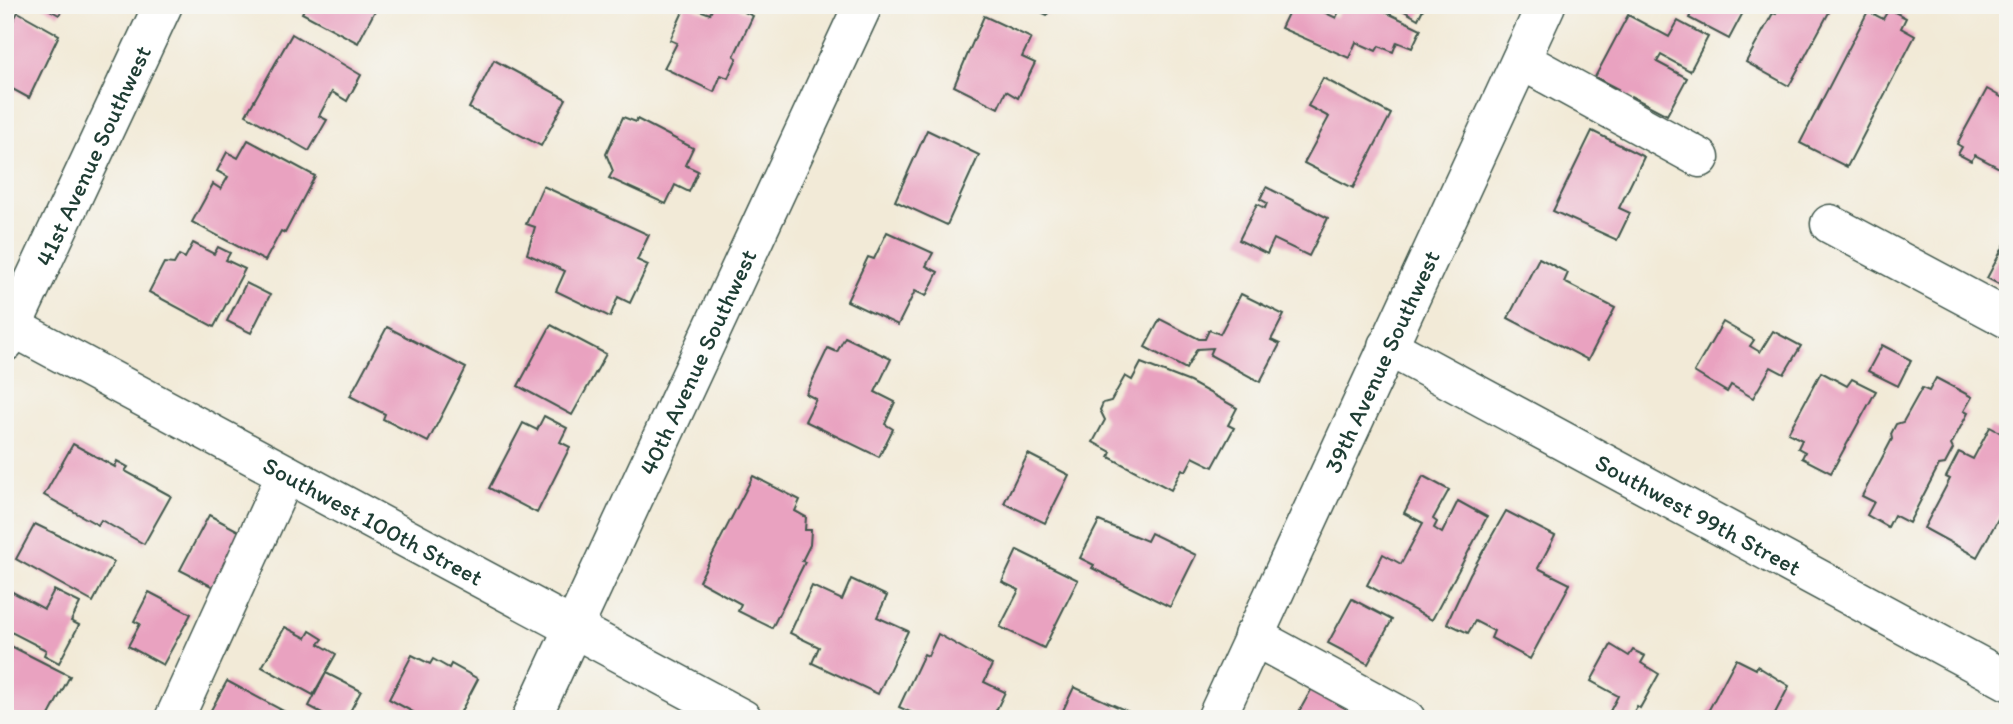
<svg xmlns="http://www.w3.org/2000/svg" width="2013" height="724" font-family="Itim,sans-serif">
<rect width="100%" height="100%" fill="#f6f6f2"/>
<filter id="ink" filterUnits="userSpaceOnUse"><feTurbulence type="fractalNoise" baseFrequency=".0143" numOctaves="2"/><feDisplacementMap in="SourceGraphic" scale="14" xChannelSelector="R" yChannelSelector="G"/><feConvolveMatrix kernelMatrix="1 2 1 2 8 2 1 2 1" color-interpolation-filters="sRGB"/></filter>
<filter id="wash" filterUnits="userSpaceOnUse"><feTurbulence type="fractalNoise" baseFrequency=".00686" numOctaves="4" result="noise"/><feDisplacementMap in="SourceGraphic" scale="28" xChannelSelector="R" yChannelSelector="G"/><feGaussianBlur stdDeviation="1.57" result="paint"/><feColorMatrix in="noise" values="0 0 0 0 0 0 0 0 0 0 0 0 0 0 0 0 0 1.4 0 .05"/><feComposite in="paint" operator="in"/></filter>
<g filter="url(#wash)">
<rect width="100%" height="100%" fill="#f2ead7"/>
<g id="blocks">
<g fill="#e9a2c0">
<path d="M41,5H65L59,15Z"/>
<path d="M306,5H378L358,43L302,13Z"/>
<path d="M686,5L710,14L714,5H730L753,16L734,56L737,58L728,78L721,75L714,92L664,68L677,43L670,40Z"/>
<path d="M1027,5H1052L1047,15Z"/>
<path d="M1292,5H1309L1336,18L1342,5H1371L1421,29L1412,48L1397,42L1393,52L1379,46L1376,51L1356,42L1349,58L1281,28Z"/>
<path d="M1394,5H1425L1418,19Z"/>
<path d="M1695,5H1747L1729,39L1689,18Z"/>
<path d="M1781,5H1833L1789,86L1746,62L1773,13L1776,14Z"/>
<path d="M1889,9L1906,18L1901,28L1915,36L1847,167L1800,143L1868,11L1883,19Z"/>
<path d="M18,12L59,35L29,98L5,85V34Z"/>
<path d="M1628,15L1669,37L1678,21L1708,37L1690,71L1661,55L1657,62L1687,78L1667,115L1631,96L1629,100L1615,93L1618,89L1595,77Z"/>
<path d="M984,16L1031,38L1022,57L1035,63L1018,98L1006,91L998,108L954,86Z"/>
<path d="M292,34L361,75L347,101L332,92L319,116L327,120L309,151L246,115Z"/>
<path d="M494,60L566,99L541,146L469,108Z"/>
<path d="M1323,78L1391,114L1353,188L1304,163L1329,117L1308,106Z"/>
<path d="M1987,89L2008,101V162L2003,170L1975,155L1971,161L1958,154L1962,147L1957,144Z"/>
<path d="M623,117L636,122L637,119L693,148L685,165L698,171L689,192L675,185L666,204L609,178L613,171L606,154Z"/>
<path d="M927,130L979,155L947,225L895,201Z"/>
<path d="M1592,131L1644,157L1619,208L1630,213L1617,240L1553,211Z"/>
<path d="M248,140L315,176L285,233L281,231L265,261L192,222L213,184L221,189L228,177L217,171L227,152L238,158Z"/>
<path d="M543,186L649,235L637,260L648,265L630,303L618,297L610,317L556,291L565,271L527,254L535,227L526,224Z"/>
<path d="M1266,187L1328,218L1309,256L1274,239L1267,254L1239,240L1257,204L1265,208L1267,203L1260,199Z"/>
<path d="M887,232L933,253L926,266L938,272L926,296L915,291L898,325L847,301L868,257L874,259Z"/>
<path d="M2008,238V289L1987,278Z"/>
<path d="M193,243L214,254L218,247L230,253L226,260L245,269L214,327L149,292L164,263L174,264L179,255L185,258Z"/>
<path d="M1539,258L1568,273L1564,282L1615,308L1588,360L1508,318Z"/>
<path d="M246,283L270,295L251,333L227,321Z"/>
<path d="M1241,294L1284,315L1271,340L1280,344L1260,382L1210,355L1213,348L1197,349L1186,369L1145,347L1160,319L1199,339H1205L1209,330L1220,334Z"/>
<path d="M1723,322L1754,340L1750,346L1760,352L1773,331L1801,346L1784,374L1771,367L1753,398L1731,385L1727,392L1694,372Z"/>
<path d="M551,325L606,354L572,415L518,386Z"/>
<path d="M387,327L466,368L428,442L383,419L385,414L350,396Z"/>
<path d="M845,337L891,359L875,392L895,402L885,424L893,429L879,457L805,421L816,399L806,394L828,348L837,352Z"/>
<path d="M1882,345L1911,360L1898,386L1868,371Z"/>
<path d="M1141,363L1190,382L1237,408L1228,425L1234,428L1213,467L1193,457L1186,471L1182,469L1171,490L1109,457L1111,452L1093,442L1105,420L1100,410L1103,403L1111,401L1125,376L1132,380Z"/>
<path d="M1821,372L1847,386L1852,379L1876,391L1831,473L1802,458L1805,452L1798,448L1802,440L1788,433Z"/>
<path d="M1936,378L1972,397L1964,411L1968,413L1951,445L1953,449L1945,464L1939,465L1909,523L1894,515L1888,527L1867,515L1874,502L1862,496L1892,439L1891,434L1896,424L1903,422L1922,388L1929,391Z"/>
<path d="M544,416L567,428L560,442L570,447L537,513L489,488L523,423L537,430Z"/>
<path d="M1990,427L2008,437V501L1977,557L1924,528L1950,479L1946,477L1959,452L1973,459Z"/>
<path d="M73,444L115,467L117,461L128,467L125,471L171,496L144,544L101,520L98,525L44,495Z"/>
<path d="M1028,454L1069,475L1045,523L1004,503Z"/>
<path d="M753,476L800,500L795,511L806,517L805,530H811L810,545L802,561L805,562L772,628L738,611L741,604L699,581Z"/>
<path d="M1423,476L1449,490L1433,519L1437,522L1434,528L1442,533L1458,501L1487,517L1432,620L1367,585L1383,554L1401,564L1423,523L1404,513Z"/>
<path d="M1506,511L1555,536L1538,568L1570,584L1530,659L1491,638L1494,631L1475,621L1468,633L1447,623L1470,574Z"/>
<path d="M209,515L246,535L217,589L180,570Z"/>
<path d="M1099,521L1147,541L1151,533L1196,555L1170,607L1092,568L1094,565L1080,558Z"/>
<path d="M35,524L114,562L93,602L16,559Z"/>
<path d="M1017,550L1078,580L1044,648L1000,627L1019,590L1002,582Z"/>
<path d="M851,579L887,596L877,617L908,631L878,694L812,663L819,647L790,633L812,586L842,600Z"/>
<path d="M5,588L44,609L54,590L80,603L71,621L79,625L59,663L44,655L46,650L5,629Z"/>
<path d="M149,592L191,614L163,665L128,646L140,624L134,621Z"/>
<path d="M1352,599L1392,620L1368,664L1328,643Z"/>
<path d="M285,627L306,638L310,631L323,639L319,644L336,654L313,695L262,667Z"/>
<path d="M938,634L992,665L984,682L1005,692L992,719H925L899,707L924,654L928,656Z"/>
<path d="M5,643L70,676L47,719H23L5,709Z"/>
<path d="M1611,645L1629,656L1633,650L1645,656L1641,663L1659,674L1640,708L1637,706L1630,719L1610,711L1618,696L1591,681Z"/>
<path d="M412,655L430,664L433,659L449,668L451,664L478,679L457,719H409L413,712L389,699Z"/>
<path d="M1736,659L1756,669L1757,666L1789,686L1772,719L1705,717Z"/>
<path d="M326,673L361,691L346,719H333L309,706Z"/>
<path d="M227,681L293,716L292,719H206Z"/>
<path d="M1315,683L1367,712L1363,719H1295Z"/>
<path d="M1074,687L1129,712L1126,719H1059Z"/>
</g>
</g>
</g>
<g filter="url(#ink)">
<use href="#blocks" fill-opacity="0" stroke="#3f574c" stroke-width="2"/>
<g fill="none" stroke-linecap="round" stroke-linejoin="round">
<defs>
<g id="minor">
<path d="M1521,60L1700,158"/>
<path d="M1830,224L2008,319"/>
<path id="s1" d="M5,323L743,719"/>
<path id="s2" d="M5,342L163,5"/>
<path id="s3" d="M1387,346L2008,681"/>
<path d="M1253,636L1406,719"/>
<path d="M174,719L286,474"/>
<path id="s4" d="M531,719L863,5"/>
<path id="s5" d="M1216,719L1546,5"/>
</g>
</defs>
<use href="#minor" stroke="#3f574c" stroke-width="41"/>
<use href="#minor" stroke="#fff" stroke-width="38"/>
</g>
</g>
<g text-anchor="middle" dominant-baseline="central" stroke-width="6" stroke-linejoin="round" paint-order="stroke">
<g font-size="24" fill="#1f3d34" stroke="#f6f6f2">
<text stroke="none"><textPath href="#s2" startOffset="206">41st Avenue Southwest</textPath></text>
<text stroke="none"><textPath href="#s4" startOffset="394">40th Avenue Southwest</textPath></text>
<text stroke="none"><textPath href="#s5" startOffset="394">39th Avenue Southwest</textPath></text>
<text stroke="none"><textPath href="#s3" startOffset="354">Southwest 99th Street</textPath></text>
<text stroke="none"><textPath href="#s1" startOffset="418">Southwest 100th Street</textPath></text>
</g>
</g>
<rect width="2013" height="724" fill="none" stroke="#f6f6f2" stroke-width="28"/>
</svg>
